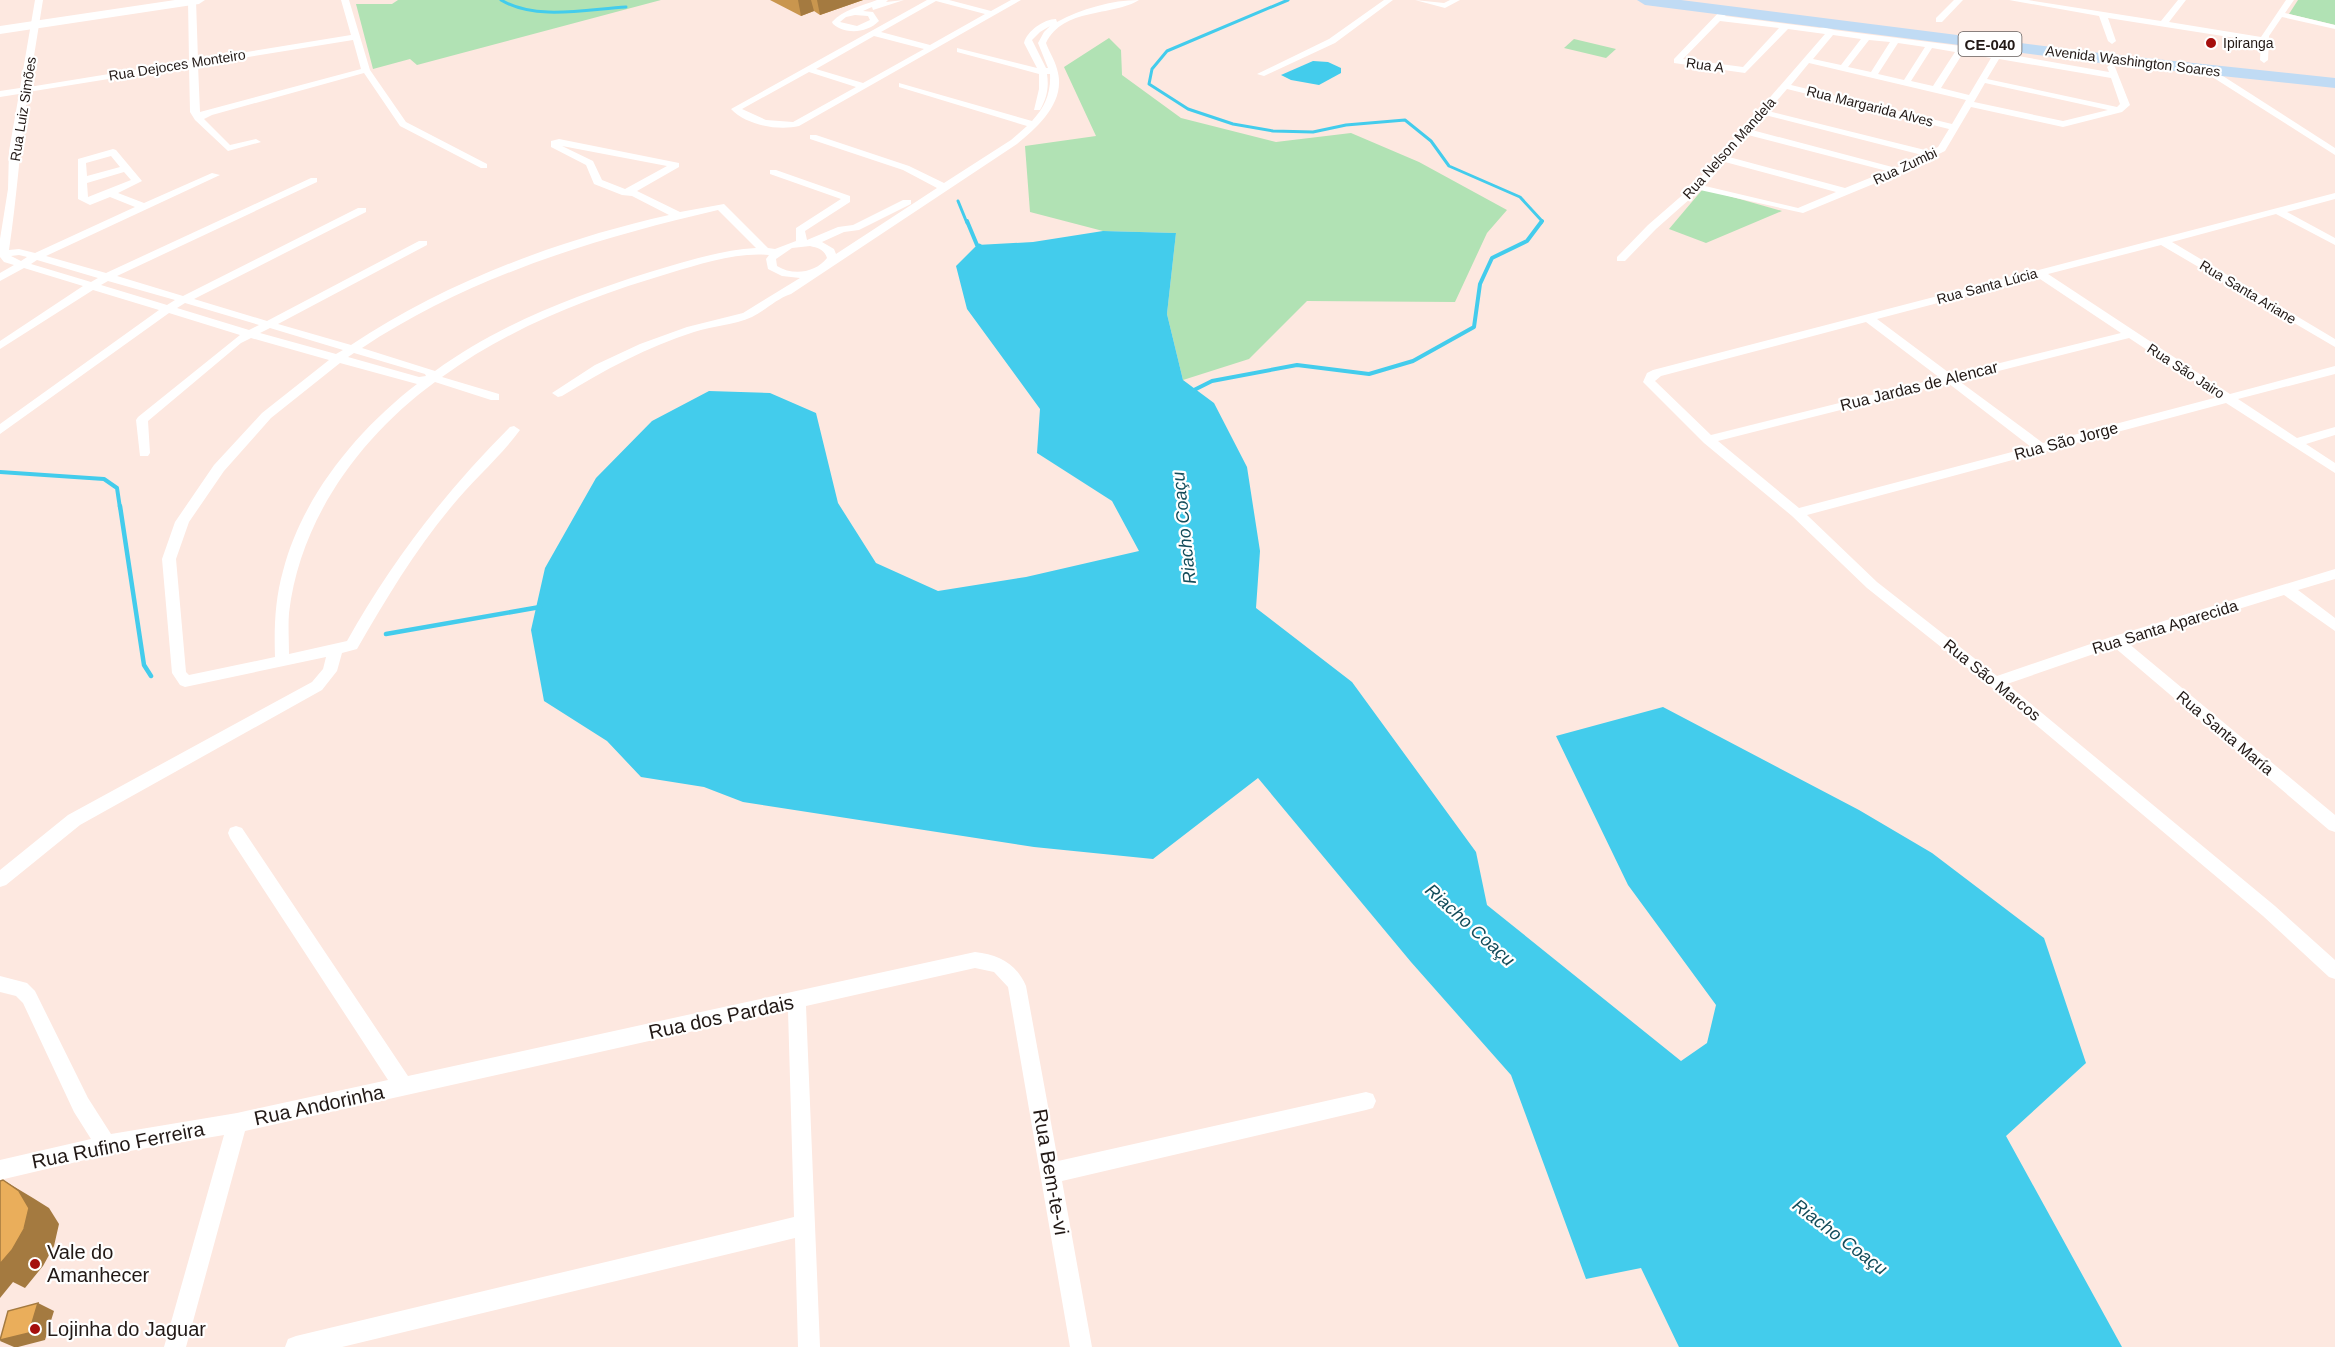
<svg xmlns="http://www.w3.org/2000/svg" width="2335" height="1347" font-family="Arial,sans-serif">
<rect width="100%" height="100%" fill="#fde8e0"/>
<g fill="#b1e2b4">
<path d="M398,0H661L417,65L410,59L373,69L356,4H392Z"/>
<path d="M2298,0H2335V25L2289,14Z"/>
<path d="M1109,38L1121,50L1122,75L1181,118L1276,142L1351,133L1419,162L1507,210L1487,233L1455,302L1307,301L1249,359L1183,380L1167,314L1176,233L1103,231L1030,212L1025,146L1096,136L1064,67Z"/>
<path d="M1574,39L1616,49L1606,58L1564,48Z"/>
<path d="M1702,190H1708L1782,211L1706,243L1669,229Z"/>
</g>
<g fill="#43ccec">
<path d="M1313,61L1328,62L1341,68V73L1319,85L1291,80L1281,75Z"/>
<path d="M1103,231L1176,233L1167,314L1183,380L1214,403L1247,467L1260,551L1256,608L1352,682L1476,852L1487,905L1681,1061L1707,1043L1716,1005L1628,885L1556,736L1663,707L1859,810L1932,853L2044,938L2086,1063L2006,1136L2122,1347H1679L1641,1268L1586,1279L1511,1075L1411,962L1258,778L1153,859L1034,847L743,802L704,787L641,777L607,741L544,701L531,630L545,568L596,478L652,421L709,391L770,393L816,413L838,503L876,563L938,591L1026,577L1139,551L1112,501L1037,453L1040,409L967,309L956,266L977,245L1033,242Z"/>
</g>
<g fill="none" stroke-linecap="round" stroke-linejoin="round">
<g stroke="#43ccec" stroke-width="3">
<path d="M501,0C536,21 588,9 626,7"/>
<path d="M1288,0L1167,51L1152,69L1149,84L1188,109L1233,124L1273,131L1313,132L1346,125L1405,120L1431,141L1449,166L1520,197L1542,221L1541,223"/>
<path d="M958,201L967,223"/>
</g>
<g stroke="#43ccec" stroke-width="4">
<path d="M967,221L977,245L980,246"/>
<path d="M1192,391L1212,381L1297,365L1369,374L1413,361L1474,327L1480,284L1492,258L1527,241L1542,221"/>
<path d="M0,472L104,479L117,488L120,508"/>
</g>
<g stroke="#43ccec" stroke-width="4.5">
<path d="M120,506L144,665L151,676"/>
<path d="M386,634L540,607"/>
</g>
<g fill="#fff" fill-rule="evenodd">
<path d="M35,0H43L29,87L189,61L188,0H196L198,60L351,35L341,0H349L370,70L406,122L487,164V168H481L400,126L364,73L212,115L204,119L230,145L256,139L261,142L228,151L195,120L190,112L189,66L28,92C20,145 17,197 9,250L19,249L35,253L135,207L110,197L90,205L78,199V159L113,149L116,150L142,181L118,193L144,203L212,173L220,175L46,256L106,273L311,178H317V182L117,276L183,296L358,208H366V212L194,299L267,321L419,241H427V245L278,324L351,345C446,282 558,240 669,215L632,196L622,195L594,184L586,165L551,147V141L559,139L679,163V167L637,191L680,212L724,204L768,248L775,249L796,241V228L841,199L770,174V170H776L850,196V202L805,231L807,240L838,227L853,225L903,200H911V204L859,230L844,232L822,242L834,249L836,254L937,188L903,170L810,139V135H816L909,166L944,183L1011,140L1027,126L899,87V83L1032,121C1045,107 1051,93 1050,74H1047C1049,87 1047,98 1040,110H1034L1039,89V74L957,52V48L1037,68L1024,43C1027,31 1044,19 1056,19L1057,22C1081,9 1112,0 1139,0C1111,17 1064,7 1046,43C1049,52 1055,60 1057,69C1067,101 1039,126 1017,144L791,294C776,299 766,310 752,317C734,325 712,326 694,332C647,347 604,370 562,396L558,397L552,393L595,365L640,344L687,327L743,313L800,278L782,276L768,269L766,259L769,255C736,252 701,264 670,273C589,297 511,327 442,377L499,394V400H491L435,382C360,437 300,519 289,613C288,626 289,641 289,654L347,641C391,562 445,492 510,427L514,426L520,430C501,456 473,480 452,506C415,550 386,599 357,649L342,653L337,671L322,690L80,825L6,885L0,887V870L68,815L312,682L323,669L326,657L185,687L180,685L172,673L162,559L175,522L214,465L262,413L329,360L251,338L241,343L148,421L150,453L148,456H140L136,420L138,417L240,335L169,313L0,434V424L159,310L93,290L0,349V341L83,286L24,268L0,281V273L14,265L4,262L0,257V239L8,189L9,151L19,94L0,97V91L20,88ZM1050,26L1044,32L1038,43L1048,68H1046L1032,40L1040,32ZM353,40L361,69L200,112L198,65ZM562,146L667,166L625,189L602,180L593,161ZM111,156L120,167L87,176L86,163ZM124,172L131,180L88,197L87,183ZM718,210L756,248C720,250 684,262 650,272C574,296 500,324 435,371L362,348C469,277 593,239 718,210ZM810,246C818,248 824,249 827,258C815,273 793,276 777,266L776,259L792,248ZM19,255L27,257L21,261L11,256ZM37,260L98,278L91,282L31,264ZM108,281L175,300L167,305L101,285ZM185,303L259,325L249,330L177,308ZM270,328L343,350L336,354L260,333ZM354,353L425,374L426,376L419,377L348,357ZM340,363L417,384C357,430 302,497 283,571C275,599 274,628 275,657L189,675L186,672L176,559L189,522L224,471L271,418Z"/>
<path d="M877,0H888L886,2L904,0L873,10L872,7L863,11L873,12L879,21C867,33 846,35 833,24L832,22C843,10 861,6 877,0ZM855,15L868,16L870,20L857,26L840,22L846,17Z"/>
<path d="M927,0H949L991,11L1011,0H1021L799,126C778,131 746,125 731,109ZM936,1L985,14L930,45L881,32ZM874,36L924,49L863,83L816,69ZM809,72L856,87L793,122L766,120L742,109Z"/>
<path d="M1384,0H1393L1335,43L1264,76L1257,74L1329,39Z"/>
<path d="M1415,0L1444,3L1450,0H1460L1445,8Z"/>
<path d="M1954,0H1963L1942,22H1936V18Z"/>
<path d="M2009,0H2028L2161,21L2178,0H2186L2169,22L2261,37L2286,0H2294L2285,13L2335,25V29L2282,17L2269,36L2268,60L2264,63L2260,60L2261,42L2108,18L2116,41L2112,44L2108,41L2099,16Z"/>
<path d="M1722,9L1729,11L1725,16L1820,28L1824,27L1834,30L1961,46L2109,72L2107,67L2111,64L2115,67L2130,105L2122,112L2063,127L1971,107L1945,151L1900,173L1803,213L1700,190L1656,229L1625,261H1617V257L1648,225L1694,185L1825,34L1788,29L1745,73L1674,63V59ZM1720,21L1779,28L1743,67L1683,59ZM1833,35L1861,39L1841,65L1813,59ZM1869,40L1890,42L1871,72L1848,67ZM1898,43L1925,47L1904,80L1878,74ZM1932,48L1955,52L1933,86L1911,81ZM1963,53L1991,58L1969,95L1941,88ZM1999,59L2111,78L2120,104L2117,107L1987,79ZM1809,63L1966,100L1952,124L1791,85ZM1985,83L2108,110L2063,121L1974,102ZM1787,89L1949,129L1938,147L1929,151L1768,111ZM1765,115L1922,155L1896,168L1752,130ZM1748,135L1887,171L1845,188L1729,157ZM1725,162L1836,192L1798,208L1705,186Z"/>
<path d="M2206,69H2212L2335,148V155L2206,73Z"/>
<path d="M2335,193V199L2287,212L2335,238V245L2276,214L2172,242L2335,339V347L2161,245L2048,274L2230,394L2335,366V374L2238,399L2297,438L2335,427V435L2306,444L2335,463V473L2226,403L1807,515L1877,582L1997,676L2111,637L2335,569V579L2298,590L2335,618V631L2284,595L2128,643L2335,815V832L2329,830L2114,647L2007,684L2275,906L2335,960V979L2329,977L2263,916L1990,686L1867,588L1792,516L1704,443L1643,382L1647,373L1653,370ZM2037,277L2121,333L1952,375L1877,319ZM1866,322L1940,378L1711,435L1655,381L1661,376ZM2129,338L2218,397L2043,443L1959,381ZM1948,383L2031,447L1799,508L1718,441Z"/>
<path d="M236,826L242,828L408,1076L975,952C999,955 1016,963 1026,986L1058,1161L1366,1092L1373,1094L1376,1101L1373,1108L1366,1110L1062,1181L1092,1347H1070L1008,987L994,972L975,968L806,1006L820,1347H798L795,1238L342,1347H285L288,1339L296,1336L794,1217L788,1010L245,1131L186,1347H164L224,1135L106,1155L0,1180V1160L91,1139L74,1112L23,1003L16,996L0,992V976L27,983L35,991L88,1098L111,1134L237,1113L388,1080L230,838L228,833L230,828Z"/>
</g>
<path fill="#fff" fill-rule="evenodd" d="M175,0H205L199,4L0,34V26Z"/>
<path fill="#c0dbf4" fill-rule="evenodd" d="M1637,0H1681L2108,54L2335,78V88L2108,64L1645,5Z"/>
</g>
<path fill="#c9964e" d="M770,0H863L820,15L814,11L801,16Z"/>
<g fill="#a47a40">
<path d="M798,0H811L814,11L801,16Z"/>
<path d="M817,0H863L820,15Z"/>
<path d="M3,1180L33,1198L49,1208L59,1224L54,1246L43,1266L25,1288L13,1282L0,1298V1264Z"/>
<path d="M38,1303L54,1311L45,1340L18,1347H14L0,1341Z"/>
</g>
<g fill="#eaae5b" stroke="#a47a40" stroke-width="1.5">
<path d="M3,1180L19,1191L29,1208L24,1229L12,1250L0,1264V1181Z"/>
<path d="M38,1303L29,1333L0,1340L8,1311Z"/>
</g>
<g fill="#a50f0d" stroke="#fff" stroke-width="2">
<circle cx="2211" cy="43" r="6"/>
<circle cx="35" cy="1264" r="6"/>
<circle cx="35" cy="1329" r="6"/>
</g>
<g text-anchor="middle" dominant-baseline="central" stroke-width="4.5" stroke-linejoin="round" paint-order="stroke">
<g font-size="14" fill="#221916" stroke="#fff" text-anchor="start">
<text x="2223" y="43">Ipiranga</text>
</g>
<g font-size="14" fill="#221916" stroke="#fff">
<text transform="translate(2133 61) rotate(7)">Avenida Washington Soares</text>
<text transform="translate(177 65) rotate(-9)">Rua Dejoces Monteiro</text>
<text transform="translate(1705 65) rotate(8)">Rua A</text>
<text transform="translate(1870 106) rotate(14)">Rua Margarida Alves</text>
<text transform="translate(23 109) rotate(-81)">Rua Luiz Simões</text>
<text transform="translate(1729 148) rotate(-48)">Rua Nelson Mandela</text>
<text transform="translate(1905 166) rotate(-25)">Rua Zumbi</text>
<text transform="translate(1987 286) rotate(-15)">Rua Santa Lúcia</text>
<text transform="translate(2248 292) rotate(31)">Rua Santa Ariane</text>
<text transform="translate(2186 371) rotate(33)">Rua São Jairo</text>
</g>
<rect fill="#fff" stroke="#645e5c" stroke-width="1.5" x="1958.5" y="32" width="63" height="24" rx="4.5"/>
<g font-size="15" font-weight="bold" fill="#221916">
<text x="1990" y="44">CE-040</text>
</g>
<g font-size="16" fill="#221916" stroke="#fff">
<text transform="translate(1919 386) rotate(-14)">Rua Jardas de Alencar</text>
<text transform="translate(2066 441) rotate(-15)">Rua São Jorge</text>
<text transform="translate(2165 627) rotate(-17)">Rua Santa Aparecida</text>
<text transform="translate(1992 680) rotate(39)">Rua São Marcos</text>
<text transform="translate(2225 733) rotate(40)">Rua Santa María</text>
</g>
<g font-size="18" font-style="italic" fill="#134c5a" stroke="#fff">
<text transform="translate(1184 528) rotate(-96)">Riacho Coaçu</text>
<text transform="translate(1470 925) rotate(42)">Riacho Coaçu</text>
<text transform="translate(1840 1237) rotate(37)">Riacho Coaçu</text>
</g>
<g font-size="20" fill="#221916" stroke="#fff">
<text transform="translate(721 1017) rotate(-12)">Rua dos Pardais</text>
<text transform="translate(319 1105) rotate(-12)">Rua Andorinha</text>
<text transform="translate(118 1145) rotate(-11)">Rua Rufino Ferreira</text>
<text transform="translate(1051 1172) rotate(80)">Rua Bem-te-vi</text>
</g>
<g font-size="20" fill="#221916" stroke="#fff" text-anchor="start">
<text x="47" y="1252">Vale do<tspan x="47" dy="23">Amanhecer</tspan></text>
<text x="47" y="1329">Lojinha do Jaguar</text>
</g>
</g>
</svg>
